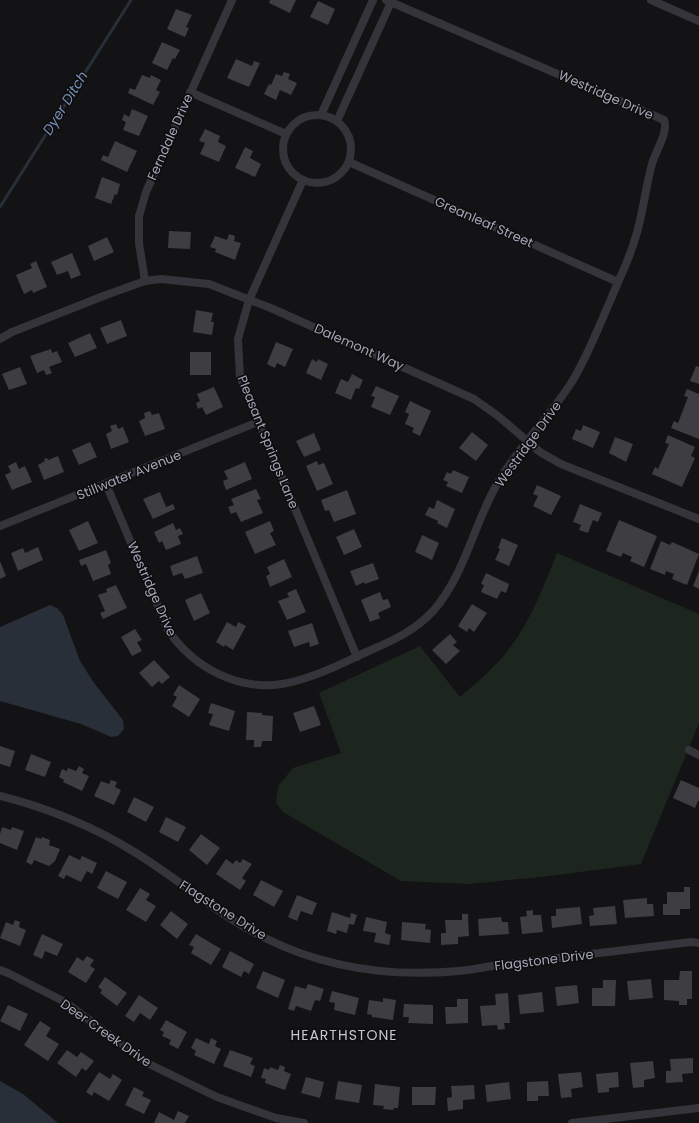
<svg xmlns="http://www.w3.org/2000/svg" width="699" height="1123" font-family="Poppins,sans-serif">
<rect width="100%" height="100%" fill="#131315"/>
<path fill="#1d251f" d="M557,553L699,614V723L641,864L550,876L468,884L401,881L283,812L276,803L278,786L293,768L341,753L319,693L420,646L460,697C471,687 484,677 494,666C525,636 541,593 557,553Z"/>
<g fill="#282f39">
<path d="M50,605L57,608L63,615L80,661L94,683L123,720L124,729L118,736L111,737L81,724L0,701V627Z"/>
<path d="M0,1081L23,1094L58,1123H0Z"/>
</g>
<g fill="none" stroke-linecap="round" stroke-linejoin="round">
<path stroke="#282f39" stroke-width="3" d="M0,207L131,0"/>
</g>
<g fill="#3d3d42">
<path d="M270,0H296L290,13L269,3Z"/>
<path d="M318,1L335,9L328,25L310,17Z"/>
<path d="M176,9L192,15L186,27L189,28L185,37L167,29Z"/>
<path d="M162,42L180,50L175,59L173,58L167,70L152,63Z"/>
<path d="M236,59L252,66L254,61L260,63L249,87L227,78Z"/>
<path d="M284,72L290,74L288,79L297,83L291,95L280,90L276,100L264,94L269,84L271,85L276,74L282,76Z"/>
<path d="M142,75L150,78L151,75L161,80L156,90L160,92L153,105L128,93L130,88L135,90Z"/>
<path d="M132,109L148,116L139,136L123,130L126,122L122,120L124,114L129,117Z"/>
<path d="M205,129L220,136L218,142L226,146L219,162L200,154L205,143L199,141Z"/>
<path d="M115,141L137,151L127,172L101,160L103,155L108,157Z"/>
<path d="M245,147L253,151L250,158L261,164L255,177L235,168Z"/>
<path d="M102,177L120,184L117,195L115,194L111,204L95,198Z"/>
<path d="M169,231L191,232L190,249L168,248Z"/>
<path d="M229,234L235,236L234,241L241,243L235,260L215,252L216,249L210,247L215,236L227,240Z"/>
<path d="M107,237L114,252L94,261L88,246Z"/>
<path d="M72,253L81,275L71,279L68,271L57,275L51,262Z"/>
<path d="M36,261L47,287L33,293L32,290L24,294L16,275L32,268L30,264Z"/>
<path d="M196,310L213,313L211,322H214L212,335L193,332Z"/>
<path d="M121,320L127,336L107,344L100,328Z"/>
<path d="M90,333L97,348L75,357L68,343Z"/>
<path d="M276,342L293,349L285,367L277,363L275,368L267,364Z"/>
<path d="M51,349L52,353L57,351L62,362L49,367L52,373L46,375L44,370L37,373L30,356Z"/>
<rect x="190" y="352" width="21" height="23"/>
<path d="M312,359L317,362L318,359L328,364L321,380L306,373Z"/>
<path d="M696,366L699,367V384L690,381Z"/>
<path d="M20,367L27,384L9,390L2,374Z"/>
<path d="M352,374L363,380L359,389L356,388L351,400L335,393L341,379L348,382Z"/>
<path d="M376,386L399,396L390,415L371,407L375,397L371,396Z"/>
<path d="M214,387L223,407L206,415L202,407L198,409L196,403L200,401L197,394Z"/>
<path d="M687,389L699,394V439L671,428L674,421L678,423L688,397L684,396Z"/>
<path d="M410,401L431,411L420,436L412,432L414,428L405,424L409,414L405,412Z"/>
<path d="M150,411L152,415L159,413L165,429L145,436L139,421L145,418L144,413Z"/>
<path d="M116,424L118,429L123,427L129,442L111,449L106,434L112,431L110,426Z"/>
<path d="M583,425L600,432L593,448L572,439L576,429L581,431Z"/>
<path d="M472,432L488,445L476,461L459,448Z"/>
<path d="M314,433L321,450L304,457L296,441Z"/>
<path d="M668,435L695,447L691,456L695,458L682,487L652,474L655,467L658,469L669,444L665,443Z"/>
<path d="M615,437L633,444L626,462L609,453Z"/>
<path d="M90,442L97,457L79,465L72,450Z"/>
<path d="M58,456L64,472L44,480L38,465L45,461L44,459L47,458L48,460Z"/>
<path d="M317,461L318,465L324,463L333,484L317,491L306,466Z"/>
<path d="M16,462L19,469L25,466L32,482L12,490L5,475L11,472L8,466Z"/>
<path d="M245,462L252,479L226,490L223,481L228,479L224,471Z"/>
<path d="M453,470L469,477L462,493L446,486L448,482L443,480L447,472L451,474Z"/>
<path d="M537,485L561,496L551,515L533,506L538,496L533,494Z"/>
<path d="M256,489L261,499L257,500L263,513L241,522L236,512L231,514L228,507L234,505L231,499Z"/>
<path d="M347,490L356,514L334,522L329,510L325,511L321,500Z"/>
<path d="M160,492L166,507L173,504L175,509L153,519L143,499Z"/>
<path d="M437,500L455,509L447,528L437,523L438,521L425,515L429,507L434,509Z"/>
<path d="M580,504L602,513L598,522L593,520L588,533L579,530L581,525L573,522Z"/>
<path d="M619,520L657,536L644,567L630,561L632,557L623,553L621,557L606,551Z"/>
<path d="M88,521L98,543L79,551L69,530Z"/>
<path d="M270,521L274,531L270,533L276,545L255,554L245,532Z"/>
<path d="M173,523L176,530L180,528L183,534L178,536L181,544L166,550L162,541L159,543L154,532Z"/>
<path d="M354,529L362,547L344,555L336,537Z"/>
<path d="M422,535L439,543L432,560L415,552Z"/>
<path d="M502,538L518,545L509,566L495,560L500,549L498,548Z"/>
<path d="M661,541L670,545L672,542L699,554L687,585L672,579L674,574L666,571L665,575L650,569Z"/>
<path d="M38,547L43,560L18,571L11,553L23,548L25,553Z"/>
<path d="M106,550L111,563L108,565L111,574L93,581L86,564L81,566L79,560Z"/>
<path d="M197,556L203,573L185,579L182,573L173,576L170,566Z"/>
<path d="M284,559L292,577L270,587L266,576L270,574L267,567Z"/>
<path d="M0,561L6,576L0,579Z"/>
<path d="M373,563L379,579L365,584L364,582L356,586L350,571Z"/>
<path d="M699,571V589L693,586Z"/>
<path d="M486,573L509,584L506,593L501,591L497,599L481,592L484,585L481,584Z"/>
<path d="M116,585L127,608L103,619L100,613L105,611L98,595L107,592L106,589Z"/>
<path d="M296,589L306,612L287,620L278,601L289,597L287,593Z"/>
<path d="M380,592L383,600L388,599L391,607L378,613L380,618L370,622L361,600Z"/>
<path d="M201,593L210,613L194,621L185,600Z"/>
<path d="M472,604L487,613L474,632L469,628L467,632L458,626Z"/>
<path d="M227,622L236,627L238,622L246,626L233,650L225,645L224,647L216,642Z"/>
<path d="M312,623L319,644L310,647L309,642L294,647L288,631Z"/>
<path d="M135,629L142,640L137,642L142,651L132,656L121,637Z"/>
<path d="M450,634L457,642L453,645L460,651L446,664L432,650Z"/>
<path d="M154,660L170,677L162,684L159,681L152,687L139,673Z"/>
<path d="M179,685L200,699L189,717L172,706L177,697L173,695Z"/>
<path d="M211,703L235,711L229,731L209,725L213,714L208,713Z"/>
<path d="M314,706L321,725L300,732L293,713Z"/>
<path d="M247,712L262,713V715L273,716L272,741H262L261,747H254V740H246Z"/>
<path d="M0,746L15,751L10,767L0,764Z"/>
<path d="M31,754L51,762L45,777L25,770Z"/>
<path d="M79,766L84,769L82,773L89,776L82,791L63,782L64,780L59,777L62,769L67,771L68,768L76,771Z"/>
<path d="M111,780L117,782L115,787L121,790L114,805L94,796L101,781L109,784Z"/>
<path d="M681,780L699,788V801H698L695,808L673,798Z"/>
<path d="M134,797L154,807L146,822L127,812Z"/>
<path d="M166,817L186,827L178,842L159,832Z"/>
<path d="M2,827L11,830L12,827L24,831L17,850L0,843V834Z"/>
<path d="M201,834L220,848L207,865L189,850Z"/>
<path d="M36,837L41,839L42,837L50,840L49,845L60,849L55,861L49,866L34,860L32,865L26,862Z"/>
<path d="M69,855L80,860L82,856L97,863L92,874L87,871L81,882L66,875L64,879L58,876Z"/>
<path d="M226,859L233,864L236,860L240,863L243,859L252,864L242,878L246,881L240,890L216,874Z"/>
<path d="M106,871L127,882L118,899L97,888Z"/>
<path d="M261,880L283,891L274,907L253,895Z"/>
<path d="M684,887H690V909H680V915H663V904H667V892H684Z"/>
<path d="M140,888L150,894L146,900L156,906L146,922L126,910Z"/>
<path d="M297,895L317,903L312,915L301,911L297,921L288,917Z"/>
<path d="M647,898V904H653L654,916L625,918L623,900Z"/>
<path d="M615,906L617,924L590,926L589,916L594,915L593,908Z"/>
<path d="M580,907L582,924L552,928L551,916H556V909Z"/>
<path d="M533,910V915H541L543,932L522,934L520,917L527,916L526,911Z"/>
<path d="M171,911L188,924L177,939L160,925Z"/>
<path d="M332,912L350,918L351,913L357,915L354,925L349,924L347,933L337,930L336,934L327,931Z"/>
<path d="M462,914H468L469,936L458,937V944L441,945V933H446L445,920H462Z"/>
<path d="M366,917L387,922L385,933L391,935L389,945L374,942L376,933L363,931Z"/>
<path d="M501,917L502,922H508L509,934L479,936L478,919Z"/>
<path d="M15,920L20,922L19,927L26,930L20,946L0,938L6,922L13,925Z"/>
<path d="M402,922L426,924L425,929L431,930L430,943L401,940Z"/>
<path d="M42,934L63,944L57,956L45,951L42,959L33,955Z"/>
<path d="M196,934L221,949L211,965L191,953L194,947L189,945Z"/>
<path d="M230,951L254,964L249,974L244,971L241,977L222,967Z"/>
<path d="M87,956L94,960L90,966L95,969L86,983L68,972L77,957L83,961Z"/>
<path d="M263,971L285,980L278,998L256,988Z"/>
<path d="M680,971H692V999H687V1005H679V1001L664,1000V980H679Z"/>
<path d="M105,977L127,993L117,1006L100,993L102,990L98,987Z"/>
<path d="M651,979L653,998L629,1000L627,981Z"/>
<path d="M603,980H616L615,1006H592V988H603Z"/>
<path d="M308,984L324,989L320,1001L315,1000L311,1011L296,1006L294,1011L288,1009L295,986L306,989Z"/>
<path d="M577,985L579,1003L557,1006L555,987Z"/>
<path d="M332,991L359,998L355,1015L334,1010L335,1003L329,1002Z"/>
<path d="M542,992L544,1012L520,1014L518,995Z"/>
<path d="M508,993L510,1023H504L505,1029L498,1030L497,1025L482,1026L480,1006L496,1005L495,994Z"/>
<path d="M139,995L158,1008L150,1020L140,1013L134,1022L125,1016Z"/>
<path d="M383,998L396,1000L393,1020L372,1017V1015L367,1014L369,1000L383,1002Z"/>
<path d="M457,999H468V1023L446,1024L445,1007H457Z"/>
<path d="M404,1004L433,1005V1024L408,1023L409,1017H403Z"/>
<path d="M8,1005L28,1014L20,1031L0,1021Z"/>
<path d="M166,1020L187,1032L178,1049L169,1044L171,1040L162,1036L164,1032L160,1030Z"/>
<path d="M40,1021L51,1028L46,1036L59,1044L48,1061L24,1045Z"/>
<path d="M196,1038L209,1044L211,1038L217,1041L215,1046L221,1049L214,1064L194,1055L196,1051L191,1048Z"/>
<path d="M67,1050L77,1057L81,1052L94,1061L86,1071L82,1068L76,1077L57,1063Z"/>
<path d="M230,1050L253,1058L250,1064L255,1066L251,1077L223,1066Z"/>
<path d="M693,1058V1073L682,1074L683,1082L666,1083V1071H671L670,1059Z"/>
<path d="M653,1061L655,1078L644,1080V1087L633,1088L630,1063Z"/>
<path d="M280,1065L285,1067L284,1071L291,1074L285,1090L265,1083L266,1079L261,1078L264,1068L269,1070L270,1067L278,1070Z"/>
<path d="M99,1072L110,1079L113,1074L122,1080L109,1101L94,1092L92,1096L86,1092Z"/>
<path d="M581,1072L583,1087L571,1089L572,1097L561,1098L558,1074Z"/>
<path d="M618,1072L619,1087L609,1088V1092L598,1093L596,1074Z"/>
<path d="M306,1077L324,1082L320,1098L301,1093Z"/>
<path d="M338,1081L362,1085L359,1103L335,1099Z"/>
<path d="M548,1081L549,1096H538V1101H527V1082Z"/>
<path d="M509,1082L511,1099L487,1102L485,1085Z"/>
<path d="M375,1084L400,1087L398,1108H394L393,1110L383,1109L384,1106L373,1105Z"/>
<path d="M474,1085L475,1099L463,1100V1109L448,1111L447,1098L452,1097L451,1086Z"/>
<path d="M134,1087L144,1092L142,1096L151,1100L144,1114L125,1105Z"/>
<path d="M412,1087H436L435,1105H412Z"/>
<path d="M178,1111L189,1116L185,1123H154L159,1112L174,1120Z"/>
</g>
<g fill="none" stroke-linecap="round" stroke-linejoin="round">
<g stroke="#34343a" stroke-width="8">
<path d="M651,0L699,21"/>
<path d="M190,92L286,134"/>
<circle cx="317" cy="149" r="34"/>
<path d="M321,115L373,0"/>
<path d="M337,121L392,0"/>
<path d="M349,162L618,282"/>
<path d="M303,180L249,300L238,339L240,377L357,657"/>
<path d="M145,281L139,243V216L146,192L232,0"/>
<path d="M0,339L12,332L106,295L145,281L161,279L209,284L273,309L454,390L474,399L498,416L540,452L561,464L699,519"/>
<path d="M106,484L168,630C193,667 237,691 282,684C308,680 338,666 362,654C389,642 413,633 434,610C465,574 474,524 497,484C518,447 550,417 573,380C588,355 599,326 611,299C619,279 629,260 635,239C643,215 645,189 652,164C655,152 669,132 664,120L386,0"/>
<path d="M0,526L258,422"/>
<path d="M689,750L699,755"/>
<path d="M0,796C48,808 94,827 136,853C180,880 218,915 265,938C325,968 393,977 459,971C470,970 481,968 492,966L691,942L699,943"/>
<path d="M0,970L8,973L65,1002L147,1063L217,1097L276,1118L304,1123"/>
<path d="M572,1123L699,1108"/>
</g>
</g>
<g text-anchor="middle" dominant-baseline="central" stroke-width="3.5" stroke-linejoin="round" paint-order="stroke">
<g font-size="13" fill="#a4a6b6" stroke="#0e0e10">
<text transform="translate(606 95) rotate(24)">Westridge Drive</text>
<text transform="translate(170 137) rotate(-66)">Ferndale Drive</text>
<text transform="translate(484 222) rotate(24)">Greanleaf Street</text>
<text transform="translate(359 347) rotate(24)">Dalemont Way</text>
<text transform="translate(268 442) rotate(68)">Pleasant Springs Lane</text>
<text transform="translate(528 444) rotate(-54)">Westridge Drive</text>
<text transform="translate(129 475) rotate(-22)">Stillwater Avenue</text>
<text transform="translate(152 589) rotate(66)">Westridge Drive</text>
<text transform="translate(223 910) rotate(32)">Flagstone Drive</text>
<text transform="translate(544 960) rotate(-7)">Flagstone Drive</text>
<text transform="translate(106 1033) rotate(35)">Deer Creek Drive</text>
</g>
<g font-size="14" font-style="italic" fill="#788eb4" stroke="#0e0e10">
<text transform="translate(65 103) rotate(-58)">Dyer Ditch</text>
</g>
<g font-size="14" letter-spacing="1" fill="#c5c6d2" stroke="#0e0e10">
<text x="344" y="1035">HEARTHSTONE</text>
</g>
</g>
</svg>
